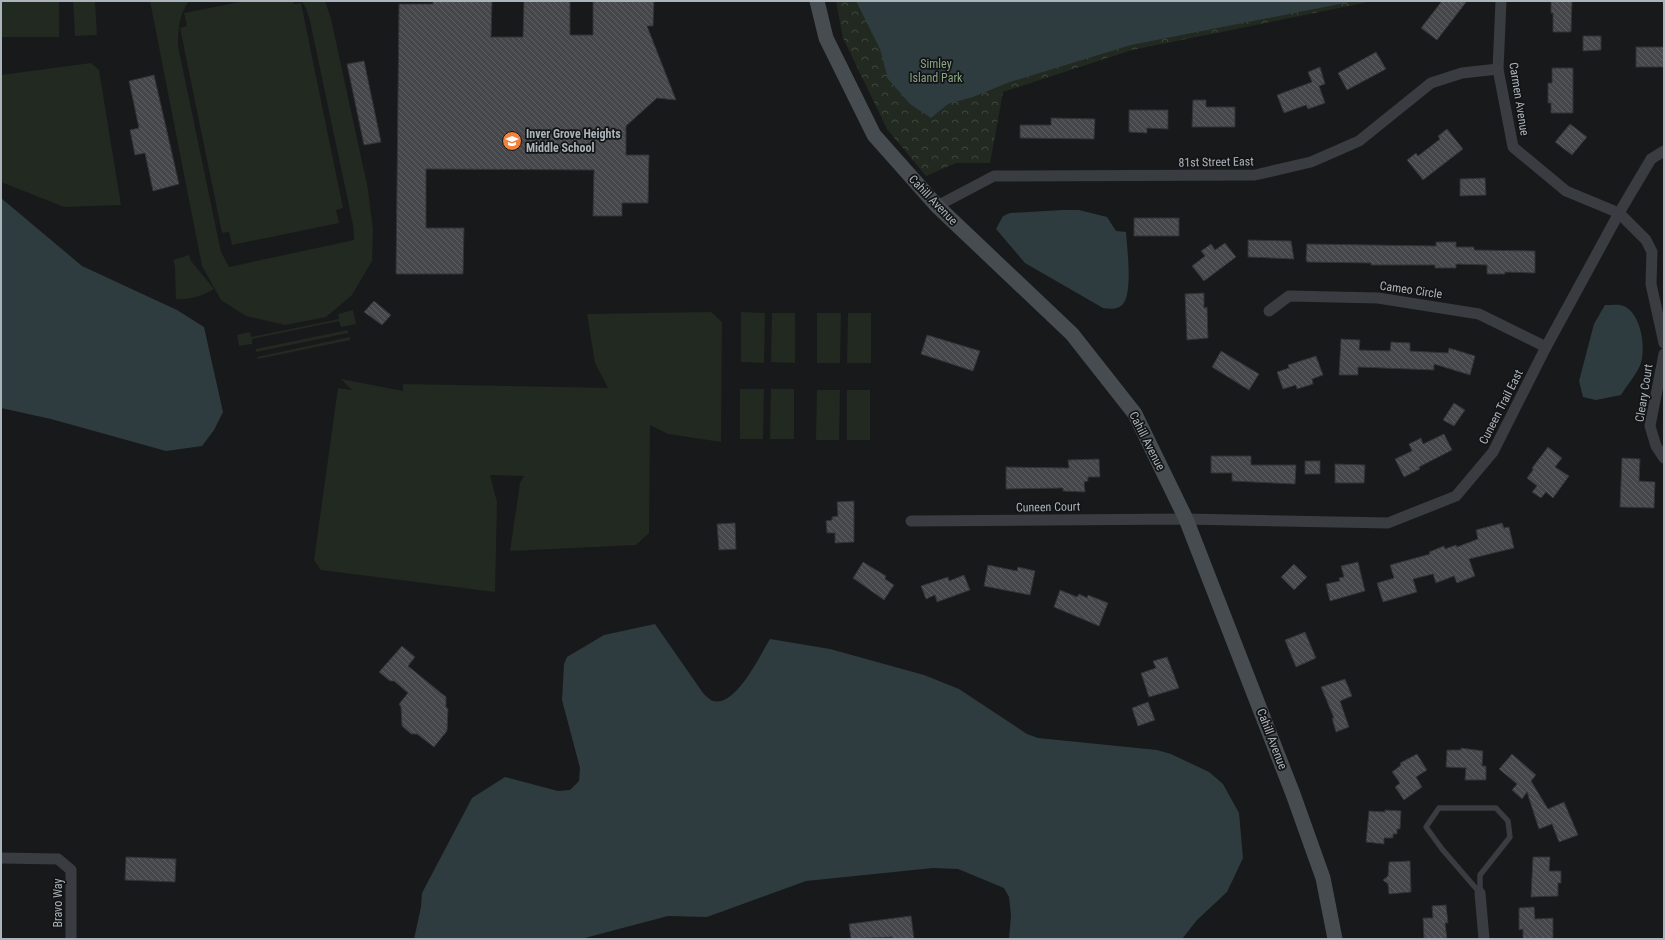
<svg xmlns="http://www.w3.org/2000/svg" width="1665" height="940" font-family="'Roboto Condensed',sans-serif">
<defs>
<pattern id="park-crowns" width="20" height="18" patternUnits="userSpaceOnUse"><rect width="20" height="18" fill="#212920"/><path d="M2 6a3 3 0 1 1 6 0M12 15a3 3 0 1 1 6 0" fill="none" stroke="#3f463e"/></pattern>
<pattern id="building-back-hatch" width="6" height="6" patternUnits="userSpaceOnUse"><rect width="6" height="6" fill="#45474b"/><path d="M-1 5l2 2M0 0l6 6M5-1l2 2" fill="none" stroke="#5d5f63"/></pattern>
</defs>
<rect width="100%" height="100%" fill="#18191b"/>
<g fill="#212920">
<rect x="1" y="1" width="58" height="36"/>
<path d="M73,1H95L97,35L75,36Z"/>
<path d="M150,1H189C179,15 178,29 178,46L221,252L229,267L354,240L353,225L310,21L306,8L301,1H325L331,19L368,189L373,230L372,261L352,295L326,317L285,325L246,316L221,300L202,266Z"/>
<path d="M245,1H293L294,4L301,3L343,208L336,210L339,223L232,245L229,232L222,233L180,28L187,26L184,13Z"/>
<path d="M91,63L99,70L121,205L64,207L1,182V75Z"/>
<path d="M189,255L191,261L214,289C202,296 190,300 176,299L175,266L173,260Z"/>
<path d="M353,310L356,324L341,327L339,321L252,339V344L239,346L237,335L250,332L251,337L339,319L338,314Z"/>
<path d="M711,312L722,322L721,442L668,434L650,425L649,533L636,545L510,551L520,483L524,476L490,475L497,502L495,592L321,570L314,560L338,388L352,390L341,379L403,391V384L608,388L595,363L587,314Z"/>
<path d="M741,312L765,313L764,363L741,362Z"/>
<path d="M772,313H795V363L771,362Z"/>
<path d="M817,313H841L840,363H817Z"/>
<path d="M848,313H871V363H847Z"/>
<path d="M348,330V333L256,352V349Z"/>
<path d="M350,337V340L258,359L257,357Z"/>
<path d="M740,389H764L763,439H740Z"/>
<path d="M771,389H794V439H770Z"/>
<path d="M817,390H840L839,440H816Z"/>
<rect x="847" y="390" width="23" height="50"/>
</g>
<path fill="url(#park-crowns)" d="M836,1H1365L1364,3L1132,50L1003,92L990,163H956L926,176L887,129L843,38Z"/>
<g fill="#2e3c3f">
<path d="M856,1H1355L1131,45L1010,82L973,97L948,104L931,118L910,104L888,79L880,49Z"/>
<path d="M1,198L82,266L177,310L204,327L223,412L214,430L202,446L166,451L51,419L1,408Z"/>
<path d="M1063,210H1079L1107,217L1116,231L1126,232C1127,248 1133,292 1123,304C1118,310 1109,309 1103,308L1025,263L996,229L1003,216L1010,213Z"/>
<path d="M1605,305C1611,305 1619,304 1624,306C1641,314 1646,347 1641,363C1637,374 1627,385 1621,395L1596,400L1583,397L1579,381L1594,324Z"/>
<path d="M655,624L703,693C706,696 710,700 713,701C736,707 760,655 770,639L830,649L924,675L959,689L1027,734L1038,738L1157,750L1171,754L1209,772L1223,784L1239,813L1243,858L1227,892L1197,920L1182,939H1009L1011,915L1009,897L1004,888L958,869L933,868L806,881L707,917L668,916L581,939H414L421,907L422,893L472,798L505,777L558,791L570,790L579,781L580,768L562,700L564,664L567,657L604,635Z"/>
</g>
<g fill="url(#building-back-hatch)" stroke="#323337">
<path d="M433,1H492L491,37H523L524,1H570V35H593V1H654L653,26H647L676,100L657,98L626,126V155H649L648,203H622V216H593L594,170L426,169V228H464L463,274H396L399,4H433Z"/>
<path d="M1442,1H1467L1437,40L1421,28Z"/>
<path d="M1551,1H1572L1571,32H1553V13H1551Z"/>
<path d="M1583,36H1601V50L1583,51Z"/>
<rect x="1636" y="47" width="28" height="20"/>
<path d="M1376,52L1386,69L1347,90L1338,73Z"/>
<path d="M364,61L381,142L364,145L347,64Z"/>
<path d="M1320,67L1325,84L1319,86L1325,103L1308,109L1306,105L1284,113L1277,95L1312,82L1308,72Z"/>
<path d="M1552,68H1573V113H1551V103H1548V83H1552Z"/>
<path d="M154,75L179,184L153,191L145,153L135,155L130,130L139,128L129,81Z"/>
<path d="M1193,100H1206V107H1235V127H1192Z"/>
<path d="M1129,110H1168V129L1147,128V133L1129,132Z"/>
<path d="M1051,118L1095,119L1094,139L1020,138V125H1051Z"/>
<path d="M1570,124L1587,137L1572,155L1555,142Z"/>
<path d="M1447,129L1463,149L1423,180L1407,160L1416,153L1418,156L1440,139L1438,136Z"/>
<path d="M1485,178L1486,195L1460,196V179Z"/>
<rect x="1134" y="218" width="45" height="18"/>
<path d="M1248,240L1291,241L1294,259L1248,257Z"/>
<path d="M1436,242H1456V247H1474V250L1535,251V273L1505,272V274H1487V265L1456,264V268H1435V265H1371V263L1307,262L1306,259L1307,244L1436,246Z"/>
<path d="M1225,243L1236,257L1204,281L1192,266L1205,256L1201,251L1211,244L1215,250Z"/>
<path d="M1204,293V308L1207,307L1208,338L1187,340L1185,294Z"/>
<path d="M374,301L391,315L382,325L364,312Z"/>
<path d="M927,335L980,351L973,371L921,354Z"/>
<path d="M1341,339L1360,340L1359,350L1390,351L1391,342L1410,343V351L1448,353L1449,348L1475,356L1470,375L1434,364V370L1358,367V375H1339Z"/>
<path d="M1221,351L1259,374L1249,390L1212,367Z"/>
<path d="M1316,356L1323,375L1312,379L1313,384L1297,389L1296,385L1283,389L1277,372L1289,368L1288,365Z"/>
<path d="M1454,403L1465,410L1454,426L1443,420Z"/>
<path d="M1444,434L1452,450L1419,467L1420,469L1404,477L1395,459L1412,451L1409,444L1421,438L1423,444Z"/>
<path d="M1548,447L1562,458L1555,467L1569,476L1553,498L1546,492L1541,498L1532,492L1537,486L1527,478L1533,470L1532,468Z"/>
<path d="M1211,456H1251V465H1296L1295,484L1232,481V473H1211Z"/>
<path d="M1622,458L1640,459L1639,481L1655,482L1654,508L1620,507Z"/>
<path d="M1099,459L1100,477H1088V481L1084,482L1085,492L1063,491V488L1006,489V467L1069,468L1068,460Z"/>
<rect x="1305" y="461" width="15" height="13"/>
<path d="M1335,464L1365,465L1364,483H1335Z"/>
<path d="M854,501V542L835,543V533H827L826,521L832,520V517L838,516L837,502Z"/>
<path d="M735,523L736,549L719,550L717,524Z"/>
<path d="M1502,523L1504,528L1509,527L1514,548L1469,559L1475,576L1457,583L1454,576L1436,583L1433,574L1413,579L1417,592L1383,602L1377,583L1394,578L1390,565L1430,554L1429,552L1444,546L1445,549L1456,545L1457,547L1478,539L1476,530Z"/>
<path d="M863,562L886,576L885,579L894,585L884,600L853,578Z"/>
<path d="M1358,562L1365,591L1330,601L1326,584L1340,581L1339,578L1344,577L1341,566Z"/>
<path d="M1294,564L1307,577L1294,590L1281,577Z"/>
<path d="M988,565L1017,571L1018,567L1035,571L1030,595L984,586Z"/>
<path d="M964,575L970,590L937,602L935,595L926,599L921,586L948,577L949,581Z"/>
<path d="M1060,590L1077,597L1079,594L1087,598L1088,595L1108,603L1099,626L1054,607Z"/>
<path d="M1305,632L1316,658L1296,667L1285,640Z"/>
<path d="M402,646L415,657L408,666L446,697V707L448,709L447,731L434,747L417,734H411L402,726L401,707L399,704L408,693L394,681H390L379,672Z"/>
<path d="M1167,657L1179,688L1149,697L1141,673L1156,668L1153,661Z"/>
<path d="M1345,679L1352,696L1340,701L1349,727L1336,732L1332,718H1334L1321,687Z"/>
<path d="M1148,702L1155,720L1138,726L1132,708Z"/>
<path d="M1461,748L1483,751L1482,766H1486V780H1465L1466,768L1446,767L1447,750H1461Z"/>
<path d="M1417,754L1427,770L1416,777L1422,787L1404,800L1395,787L1400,783L1392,772L1401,765L1400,763Z"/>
<path d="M1512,754L1536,775L1531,781L1548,809L1564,802L1578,835L1559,842L1552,824L1539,829L1527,792L1522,799L1512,790L1517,784L1499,769Z"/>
<path d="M1385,810L1401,811L1400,829H1397V834H1393V838H1384V844L1366,842L1369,811L1385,812Z"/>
<path d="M126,857L176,859L175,882L125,880Z"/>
<path d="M1533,857H1550L1549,871H1561V883H1558V896L1531,897Z"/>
<path d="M1410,861L1411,892L1389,894L1388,884L1383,880L1388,876L1389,862Z"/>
<path d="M1446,905L1448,923H1445L1447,939H1424L1423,918H1433L1432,906Z"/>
<path d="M1534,907L1535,919L1553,918V939H1523V929L1519,930V908Z"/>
<path d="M911,916L914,939H892V937L851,939L849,924Z"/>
</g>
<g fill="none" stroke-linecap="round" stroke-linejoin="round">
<path stroke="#393c40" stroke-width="5.5" d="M1439,808H1496L1508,821L1510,837L1480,875V893L1442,849L1426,827Z"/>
<g stroke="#393c40" stroke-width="11">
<path d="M1501,1L1498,69L1513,147L1566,191L1619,213L1646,240L1652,252L1651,284L1664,343"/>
<path d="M937,206L994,176L1255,175L1311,162L1359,141L1431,83L1462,73L1498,69"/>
<path d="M1269,311L1289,296L1378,298L1479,314L1546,347"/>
<path d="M1664,354L1650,426L1656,446L1664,458"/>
<path d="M911,521L1186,519L1388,523L1456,496L1493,452L1546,347L1619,213L1651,159L1664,151"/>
<path d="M1,858L58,859L71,870V939"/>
<path d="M1480,893L1484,939"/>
</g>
<path stroke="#474c50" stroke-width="15" d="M817,1L826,38L874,135L937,206L1072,334L1135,414L1186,519L1293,794L1323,878L1335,939"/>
</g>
<defs>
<symbol id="school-disc" viewBox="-11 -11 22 22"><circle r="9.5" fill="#f28139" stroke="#131416"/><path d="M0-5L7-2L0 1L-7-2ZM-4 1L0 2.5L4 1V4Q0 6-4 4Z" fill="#fff"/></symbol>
</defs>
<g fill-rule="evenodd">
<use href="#school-disc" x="501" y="130" width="22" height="22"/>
</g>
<g text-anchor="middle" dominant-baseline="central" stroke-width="3.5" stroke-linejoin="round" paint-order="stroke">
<g font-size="12" fill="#89a582" stroke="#131416">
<text x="936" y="64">Simley<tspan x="936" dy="14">Island Park</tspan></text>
</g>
<g font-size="12" fill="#abb4ba" stroke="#131416">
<text transform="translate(1519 99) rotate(81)">Carmen Avenue</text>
<text transform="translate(1216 162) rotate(-1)">81st Street East</text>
<text transform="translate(933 200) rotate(46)">Cahill Avenue</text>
<text transform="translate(1411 290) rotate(8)">Cameo Circle</text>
<text transform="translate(1644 393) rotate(-81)">Cleary Court</text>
<text transform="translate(1501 407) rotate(-63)">Cuneen Trail East</text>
<text transform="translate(1147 441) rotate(63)">Cahill Avenue</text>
<text transform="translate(1048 507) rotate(-1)">Cuneen Court</text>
<text transform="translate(1272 739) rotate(69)">Cahill Avenue</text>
<text transform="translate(58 903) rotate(-90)">Bravo Way</text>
</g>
<g font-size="12" font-weight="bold" fill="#abb4ba" stroke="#131416" text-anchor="start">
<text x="526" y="134">Inver Grove Heights<tspan x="526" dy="14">Middle School</tspan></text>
</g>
</g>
<rect width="1665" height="940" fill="none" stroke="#abb4ba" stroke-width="4"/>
</svg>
